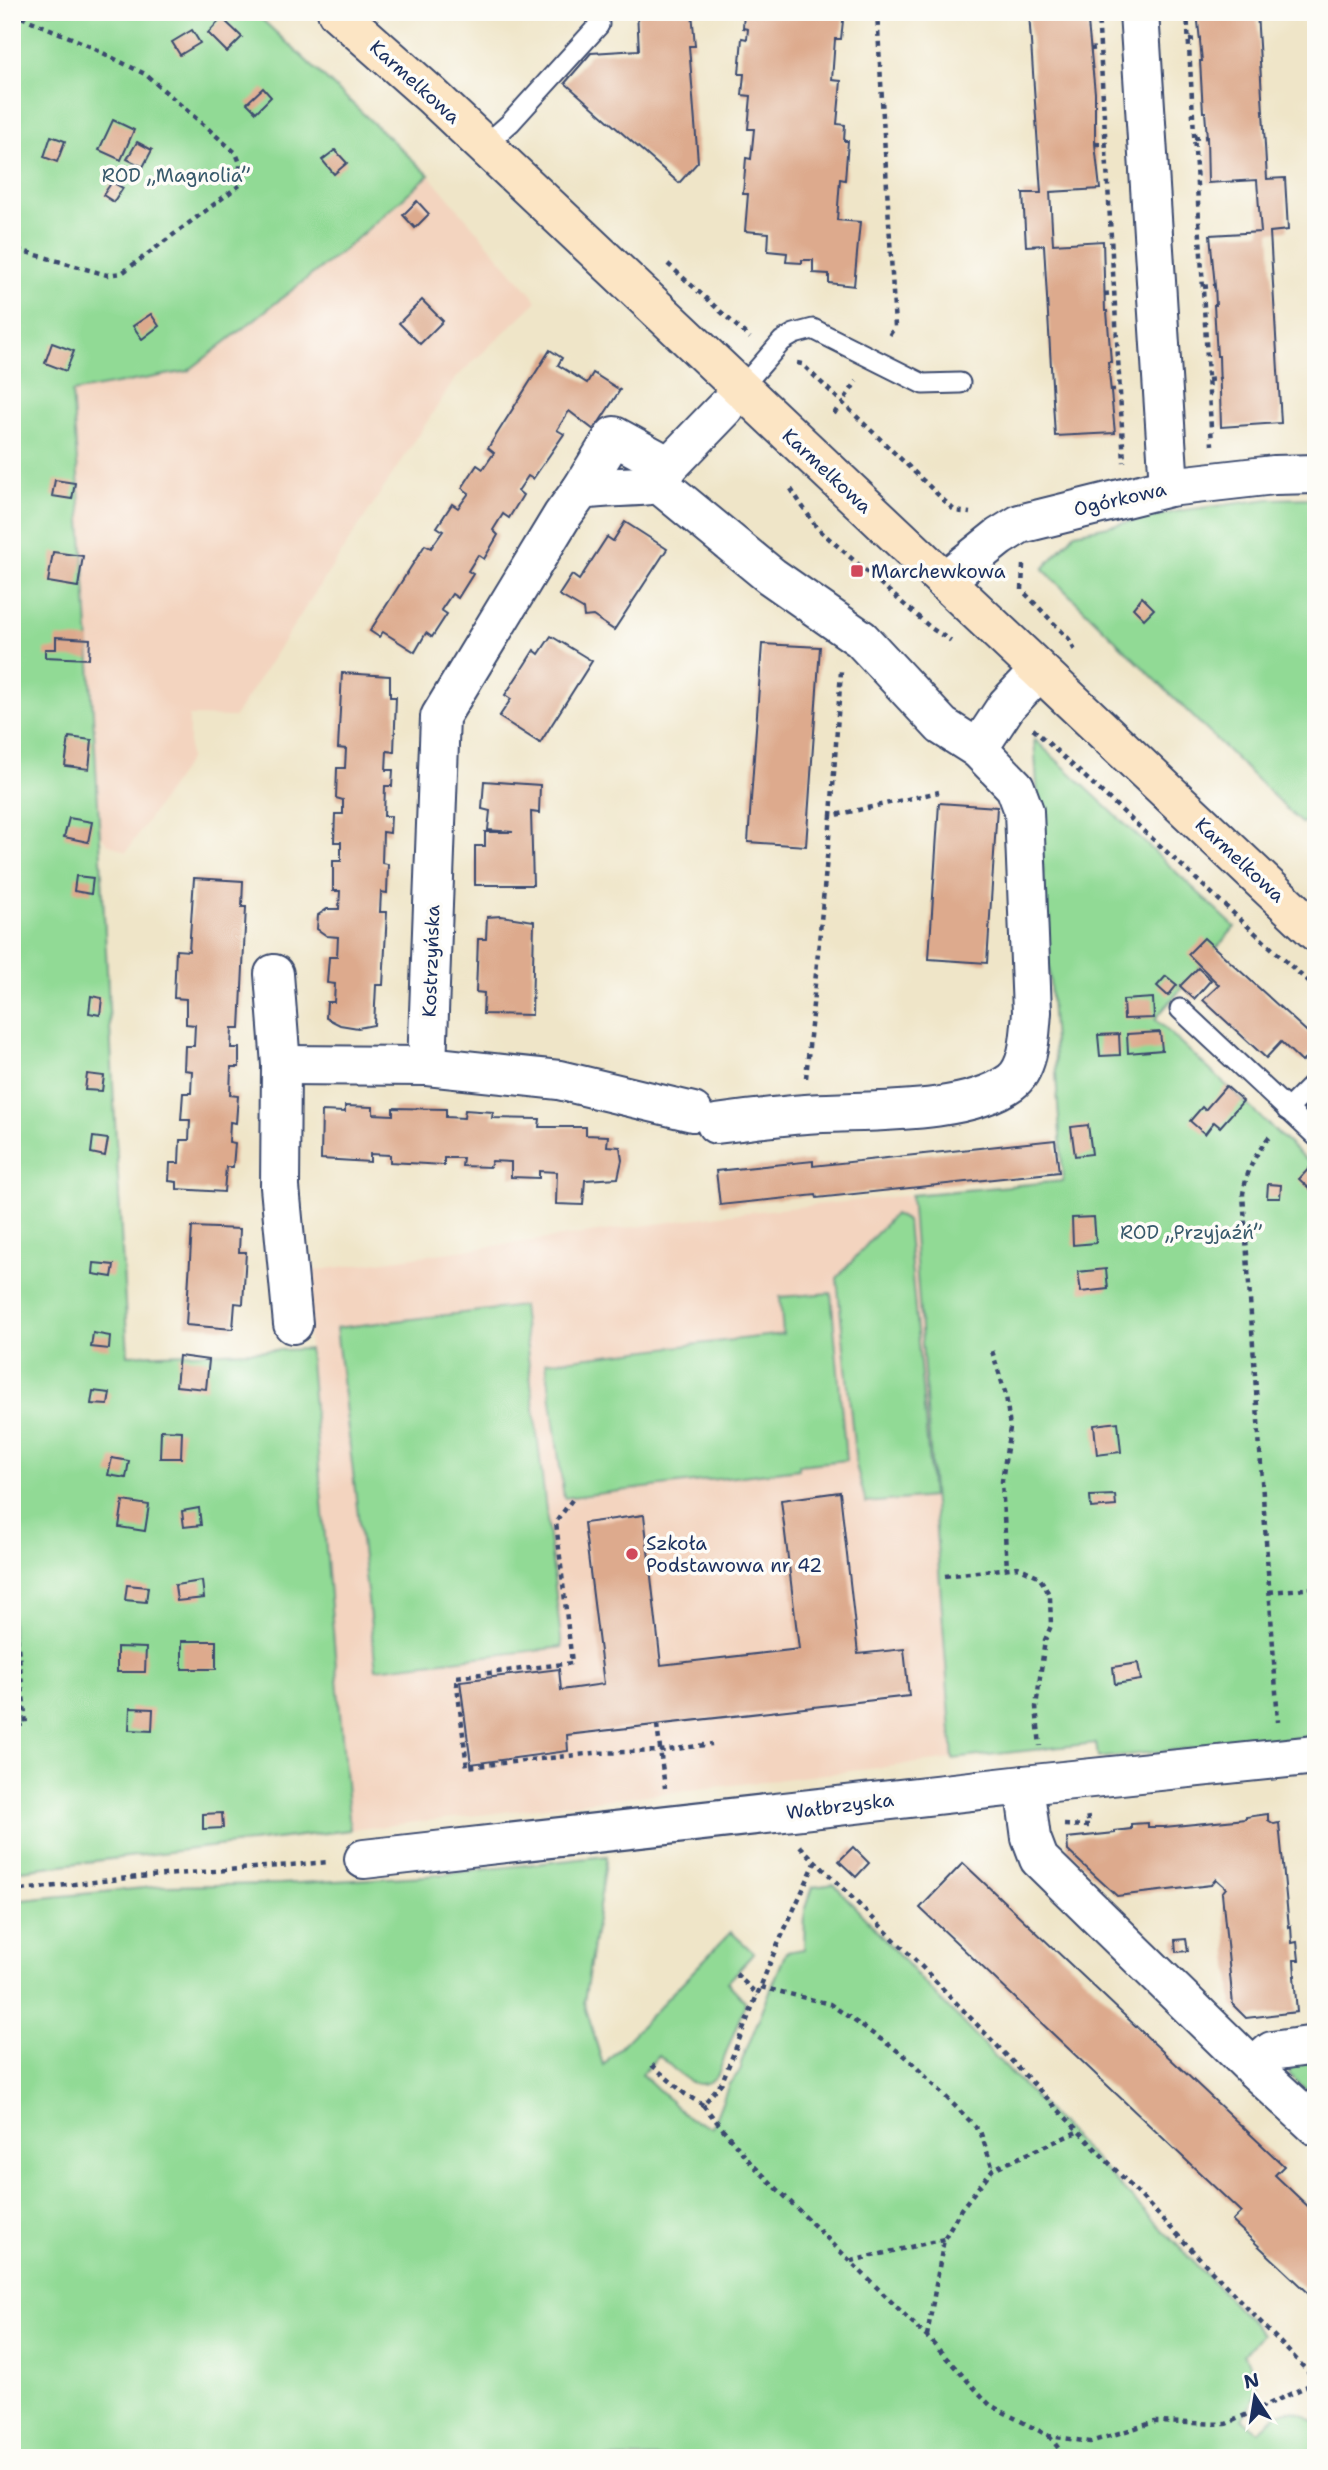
<svg xmlns="http://www.w3.org/2000/svg" width="1328" height="2470" font-family="'Shantell Sans',sans-serif">
<rect width="100%" height="100%" fill="#fdfcf7"/>
<filter id="ink" filterUnits="userSpaceOnUse"><feTurbulence type="fractalNoise" baseFrequency=".0143" numOctaves="2"/><feDisplacementMap in="SourceGraphic" scale="14" xChannelSelector="R" yChannelSelector="G"/><feConvolveMatrix kernelMatrix="1 2 1 2 8 2 1 2 1" color-interpolation-filters="sRGB"/></filter>
<filter id="wash" filterUnits="userSpaceOnUse"><feTurbulence type="fractalNoise" baseFrequency=".00686" numOctaves="4" result="noise"/><feDisplacementMap in="SourceGraphic" scale="28" xChannelSelector="R" yChannelSelector="G"/><feGaussianBlur stdDeviation="1.57" result="paint"/><feColorMatrix in="noise" values="0 0 0 0 0 0 0 0 0 0 0 0 0 0 0 0 0 1.4 0 .05"/><feComposite in="paint" operator="in"/></filter>
<g filter="url(#wash)">
<rect width="100%" height="100%" fill="#efe5c8"/>
<g fill="#f3d4bf">
<path d="M429,175L537,301L455,379L234,717L189,716V760L126,852L107,843L99,833L72,391L188,371L400,203Z"/>
<path d="M911,1195L953,1759L350,1830L309,1349L304,1272L721,1215Z"/>
</g>
<g fill="#91da95" stroke="#56847a" stroke-width="2">
<path d="M12,12H254L429,175L345,249L188,371L72,392C96,713 109,1034 128,1355L309,1349L350,1830L12,1871Z"/>
<path d="M1316,498V810L1302,824L1043,569L1075,533L1185,510L1270,499Z"/>
<path d="M1034,739L1235,927L1155,1019L1316,1169V1736L1098,1758L1096,1743L953,1759L911,1195L1063,1181Z"/>
<path d="M894,1214L907,1221L932,1497L866,1503L856,1465L837,1278Z"/>
<path d="M831,1293L846,1460L799,1465V1469L564,1498L546,1362L783,1334L780,1297Z"/>
<path d="M522,1306L562,1647L376,1669L336,1328Z"/>
<path d="M607,1856L584,2002L603,2065L731,1932L754,1953L727,1982L745,2001V2004L718,2074C698,2100 675,2069 659,2055L642,2074L689,2119L712,2127L729,2084L741,2070V2063L786,1952L804,1949L805,1910L813,1887L834,1884L924,1983L1262,2333L1244,2355C1261,2383 1260,2393 1242,2419L1259,2431C1281,2410 1290,2402 1316,2423V2458H12V1901L164,1886L280,1884L426,1876Z"/>
<path d="M1316,2061V2099L1289,2074L1292,2064Z"/>
</g>
<g id="blocks">
<g fill="#ddaa8d">
<path d="M637,12H692L695,46H689L698,162L679,183L565,83L591,53L639,50Z"/>
<path d="M744,12H844L841,39H835L832,80L841,81L837,124L845,125L844,141H848L845,180L840,179L837,220L860,222L854,286L829,283V274L813,273V260H802V263L786,262L787,253L768,251L769,233L745,231L748,194H743L746,158L751,159L754,129H748L751,96L742,95L744,74H739L742,38L747,39L748,29L743,28Z"/>
<path d="M1029,12H1089L1090,23H1088L1095,93V144L1100,189L1050,192L1053,244L1103,241L1105,311H1107L1111,362H1108L1115,433L1055,436L1044,245L1026,246L1023,193H1041Z"/>
<path d="M1197,12H1257L1267,179L1285,178L1288,230L1270,232L1281,423L1221,427L1219,356H1217L1214,305H1216L1215,286L1210,235L1261,232L1259,208L1257,180L1208,183L1207,137L1205,112H1203L1200,61H1202Z"/>
<path d="M222,18L242,37L227,52L208,33Z"/>
<path d="M192,30L200,43L180,55L172,42Z"/>
<path d="M263,88L271,97L256,112L247,103Z"/>
<path d="M113,120L134,130L121,160L99,150Z"/>
<path d="M51,136L65,141L57,162L44,157Z"/>
<path d="M137,142L152,150L143,167L127,159Z"/>
<path d="M335,150L347,163L334,174L322,160Z"/>
<path d="M112,182L123,188L114,202L103,195Z"/>
<path d="M417,201L429,214L415,228L403,215Z"/>
<path d="M422,300L443,321L420,344L399,323Z"/>
<path d="M151,314L159,326L142,339L133,326Z"/>
<path d="M12,335L20,338L12,357Z"/>
<path d="M52,343L74,351L66,371L45,363Z"/>
<path d="M550,350L562,358L558,365L587,383L593,373L620,390L594,430L569,411L557,430L564,434L533,479L528,476L518,491L523,495L512,513L509,518L503,514L493,530L498,535L484,559L478,555L468,571L473,574L458,598L452,594L441,610L447,614L432,637L426,633L415,652L383,632L379,637L370,631L425,545L431,548L443,531L437,527L452,504L458,508L469,493L462,488L477,465L483,469L494,453L488,448Z"/>
<path d="M55,480L75,483L72,499L52,496Z"/>
<path d="M625,522L667,549L614,630L593,616L584,617L583,609L559,595L572,575L579,580L607,537L613,541Z"/>
<path d="M53,552L83,556L78,587L48,582Z"/>
<path d="M1142,597L1154,609L1144,619L1133,608Z"/>
<path d="M551,636L592,661L540,743L499,717L511,699L505,695L520,672L534,650L539,654Z"/>
<path d="M56,637L90,639L89,659L45,657V649H56Z"/>
<path d="M762,644L820,647L806,846L748,842Z"/>
<path d="M342,673L390,676V697H396L394,752L387,751L386,770H393L392,786H385L384,816H391L390,833L383,832L382,863L388,864L387,893L381,892L380,912H387L383,985H376L374,1025L358,1028L340,1025L326,1018L327,1002H334L335,984L327,983L329,957H337L338,937L327,936L317,929L318,915L327,909H339L340,891H333V861H341V842H334L335,814H343V800L336,798L337,768H345L346,749L338,748Z"/>
<path d="M69,737L92,740L89,769L65,766Z"/>
<path d="M484,781L540,785L539,813L531,812L533,885H475V846H485V832H513L488,830L490,811L482,809Z"/>
<path d="M939,803L997,807L987,963L929,959Z"/>
<path d="M69,818L92,822L88,842L64,837Z"/>
<path d="M76,876L93,878L91,894L74,891Z"/>
<path d="M194,878L243,881L242,907H246L240,1028H232L231,1048H239V1067H231L230,1095L238,1096L236,1123L230,1122L229,1142L235,1143L233,1167H226L224,1192L177,1189V1182L169,1181L170,1163H179L180,1140H189L190,1120H181L183,1093H191L192,1071L184,1070L185,1046H194L195,1025L186,1024V999L174,998L176,950L189,951Z"/>
<path d="M501,916L534,921L532,1015L483,1014L484,993L476,992L478,939H486L487,917Z"/>
<path d="M1204,938L1316,1040V1047L1302,1062L1281,1042L1266,1058L1203,1000L1219,985L1188,954Z"/>
<path d="M1198,968L1211,980L1194,999L1180,986Z"/>
<path d="M1166,976L1177,985L1168,996L1157,986Z"/>
<path d="M91,996L102,998L100,1015L89,1013Z"/>
<path d="M1153,998L1154,1018L1124,1019L1123,1000Z"/>
<path d="M1160,1032L1162,1050L1128,1053L1127,1034Z"/>
<path d="M1119,1034L1120,1055L1100,1056L1098,1035Z"/>
<path d="M87,1074L104,1076L102,1091L85,1090Z"/>
<path d="M1226,1086L1243,1101L1220,1127L1214,1122L1205,1134L1190,1121L1202,1107L1205,1110Z"/>
<path d="M345,1106L373,1107V1114L393,1115V1108L446,1109V1117L464,1118L465,1110L493,1112L492,1118L540,1119L539,1127H586V1135L608,1136L607,1146L620,1147L622,1160L618,1178L585,1180L583,1205L556,1204L557,1172L539,1171V1178L511,1177V1162L492,1161L490,1167L462,1166L463,1158H444V1165L390,1162V1155L370,1154V1162L321,1159L322,1111L345,1112Z"/>
<path d="M1088,1125L1092,1154L1075,1156L1071,1127Z"/>
<path d="M93,1137L108,1139L105,1156L91,1153Z"/>
<path d="M1055,1140L1059,1172L817,1198L816,1195L720,1205L716,1171L813,1161V1166Z"/>
<path d="M1314,1163L1316,1164V1186L1312,1191L1299,1179Z"/>
<path d="M1268,1184L1281,1185L1280,1198H1267Z"/>
<path d="M1094,1217L1096,1243L1073,1245L1072,1218Z"/>
<path d="M192,1227L240,1229L239,1252H246L243,1304L235,1303L233,1329L186,1325Z"/>
<path d="M94,1263L114,1265L112,1277L93,1274Z"/>
<path d="M1106,1269L1108,1289L1081,1292L1078,1272Z"/>
<path d="M93,1333L110,1336L109,1349L91,1347Z"/>
<path d="M179,1356L209,1360L206,1389L176,1386Z"/>
<path d="M93,1391L110,1393L108,1405L91,1404Z"/>
<path d="M1118,1422L1121,1452L1097,1455L1094,1425Z"/>
<path d="M161,1430L182,1431L181,1458H160Z"/>
<path d="M112,1458L129,1461L126,1478L108,1475Z"/>
<path d="M840,1492L858,1654L904,1649L909,1696L567,1735L568,1751L471,1764L460,1681L559,1669L561,1690L604,1684L584,1523L644,1515L661,1665L799,1649L781,1500Z"/>
<path d="M1115,1495L1116,1506L1091,1508L1090,1496Z"/>
<path d="M123,1501L149,1505L145,1531L119,1527Z"/>
<path d="M199,1508L201,1525L184,1527L182,1511Z"/>
<path d="M202,1581L204,1598L177,1601L175,1585Z"/>
<path d="M127,1585L148,1587L146,1602L125,1600Z"/>
<rect x="182" y="1641" width="34" height="28"/>
<path d="M117,1647L146,1648L145,1672H117Z"/>
<path d="M1138,1663L1141,1680L1115,1684L1113,1667Z"/>
<path d="M130,1708L153,1709L152,1731L129,1730Z"/>
<path d="M222,1813L223,1828L203,1829V1814Z"/>
<path d="M1268,1814V1820L1274,1824L1279,1823L1289,1927L1291,1926L1292,1943L1297,1942L1299,1960H1294L1295,1976H1294L1297,2012L1246,2018L1233,2005L1222,1893L1226,1888L1216,1879L1211,1885L1117,1896L1068,1851L1067,1838L1115,1833V1831L1131,1829V1824L1148,1823V1827H1164L1246,1819V1817Z"/>
<path d="M853,1847L869,1863L856,1877L839,1861Z"/>
<path d="M963,1863L1284,2166L1275,2175L1316,2214V2300L1232,2221L1241,2212L920,1908Z"/>
<path d="M1186,1939L1188,1951L1176,1952L1175,1940Z"/>
</g>
</g>
</g>
<g filter="url(#ink)">
<use href="#blocks" fill-opacity="0" stroke="#3b4a6e" stroke-width="2"/>
<g fill="none" stroke-linecap="round" stroke-linejoin="round">
<defs>
<g id="lane">
<path d="M484,146L510,123L599,25L598,12"/>
<path d="M737,393L782,341L794,334L813,329L923,384L960,383"/>
<path d="M1180,1009L1316,1136"/>
<path d="M1287,1110L1316,1081"/>
</g>
<g id="street">
<path d="M1139,12L1169,487"/>
<path d="M669,466L725,408"/>
<path d="M659,484L771,576L861,639L942,726L978,749"/>
<path d="M581,490L614,436L669,466L659,484"/>
<path d="M944,581L999,537L1020,524L1169,487L1274,475L1316,474"/>
<path d="M274,974L281,1065L280,1187L293,1324"/>
<path d="M281,1065L427,1066L559,1080L693,1112"/>
<path d="M427,1066L440,717L562,516L581,490C607,486 633,488 659,484"/>
<path d="M716,1124C746,1120 776,1116 806,1114C863,1110 965,1116 1011,1082C1030,1068 1030,1033 1032,1012L1024,811L1015,787L978,749L1007,705L1039,671"/>
<path d="M1024,1785L1031,1838L1039,1859L1253,2068L1316,2126"/>
<path d="M364,1859L1024,1785L1316,1755"/>
<path d="M1253,2068L1272,2051L1316,2045"/>
</g>
<path id="secondary" d="M337,12L432,96L1316,932"/>
</defs>
<use href="#lane" stroke="#3b4a6e" stroke-width="23"/>
<use href="#street" stroke="#3b4a6e" stroke-width="42"/>
<use href="#secondary" stroke="#3b4a6e" stroke-width="42"/>
<g stroke="#3b4a6e" stroke-width="4.5" stroke-dasharray="5 5" stroke-linecap="butt">
<path d="M877,12L895,327L888,337"/>
<path d="M1098,12L1124,462"/>
<path d="M1187,12L1212,445"/>
<path d="M12,13L81,42L145,74L236,153L240,163V185L122,273L107,275L12,248"/>
<path d="M1189,40L1201,39"/>
<path d="M1090,49L1100,48"/>
<path d="M1194,138L1207,137"/>
<path d="M1095,144H1106"/>
<path d="M668,264L750,338"/>
<path d="M1203,287L1215,286"/>
<path d="M1104,294L1114,293"/>
<path d="M797,363L802,364L955,511L970,513"/>
<path d="M1208,380L1221,379"/>
<path d="M1110,390H1120"/>
<path d="M845,398L857,381"/>
<path d="M834,414L838,408"/>
<path d="M791,489L817,528L931,628L951,641"/>
<path d="M1023,565L1022,590L1069,639L1075,651"/>
<path d="M1033,729L1316,989"/>
<path d="M831,816L841,671"/>
<path d="M806,1078L831,816L939,792"/>
<path d="M1269,1137C1255,1155 1247,1170 1243,1194L1278,1722"/>
<path d="M992,1351L1006,1395L1010,1428L1002,1481L1007,1569"/>
<path d="M572,1500L556,1522L572,1663L456,1677L467,1767L595,1753L661,1751L712,1744"/>
<path d="M945,1576L1018,1567L1038,1576L1045,1586L1050,1597L1051,1626L1045,1640L1036,1707L1040,1746"/>
<path d="M12,1588L26,1724L12,1726"/>
<path d="M1269,1592L1316,1588"/>
<path d="M657,1725L665,1788"/>
<path d="M1064,1825L1089,1826L1087,1813"/>
<path d="M800,1846L923,1968L1316,2380"/>
<path d="M12,1891L138,1877L329,1862"/>
<path d="M736,1974L758,1995"/>
<path d="M761,1987L830,2004L905,2056L980,2131L993,2169"/>
<path d="M652,2065L685,2094L703,2105L722,2082L774,1953L815,1863"/>
<path d="M703,2105L750,2162L927,2337L990,2405L1049,2436L1090,2442L1155,2422L1226,2424L1316,2382"/>
<path d="M851,2261L944,2239"/>
<path d="M927,2336L944,2239L961,2209L993,2169L1077,2132"/>
<path d="M1049,2436L1066,2458"/>
</g>
<use href="#lane" stroke="#fff" stroke-width="19"/>
<use href="#street" stroke="#fff" stroke-width="38"/>
<use href="#secondary" stroke="#fce5c4" stroke-width="38"/>
</g>
</g>
<g fill="#d1495b" stroke="#fdfcf7" stroke-width="2.5">
<rect x="850" y="564" width="14" height="14" rx="3.5"/>
<circle cx="632" cy="1554" r="7"/>
</g>
<g text-anchor="middle" dominant-baseline="central" stroke-width="7" stroke-linejoin="round" paint-order="stroke">
<g font-size="19" fill="#1b2f5e" stroke="#fdfcf7">
<text transform="translate(415 82) rotate(42)">Karmelkowa</text>
<text transform="translate(827 471) rotate(43)">Karmelkowa</text>
<text transform="translate(1120 499) rotate(-13)">Ogórkowa</text>
<text transform="translate(1240 860) rotate(43)">Karmelkowa</text>
<text transform="translate(431 961) rotate(-88)">Kostrzyńska</text>
<text transform="translate(840 1806) rotate(-7)">Wałbrzyska</text>
</g>
<g font-size="19" fill="#385a6c" stroke="#fdfcf7">
<text x="176" y="175">ROD „Magnolia”</text>
<text x="1191" y="1232">ROD „Przyjaźń”</text>
</g>
<g font-size="19" fill="#1b2f5e" stroke="#fdfcf7" text-anchor="start">
<text x="871" y="571">Marchewkowa</text>
<text x="646" y="1543">Szkoła<tspan x="646" dy="22">Podstawowa nr 42</tspan></text>
</g>
</g>
<rect width="1328" height="2470" fill="none" stroke="#fdfcf7" stroke-width="42"/>
<g transform="translate(1255 2397) rotate(348)" stroke="#fdfcf7" stroke-width="5" paint-order="stroke">
<path d="M0-5L12 26L0 18L-12 26Z" fill="#1b2f5e"/>
<text y="-10" font-size="19" font-weight="bold" text-anchor="middle" fill="#1b2f5e">N</text>
</g>
</svg>
